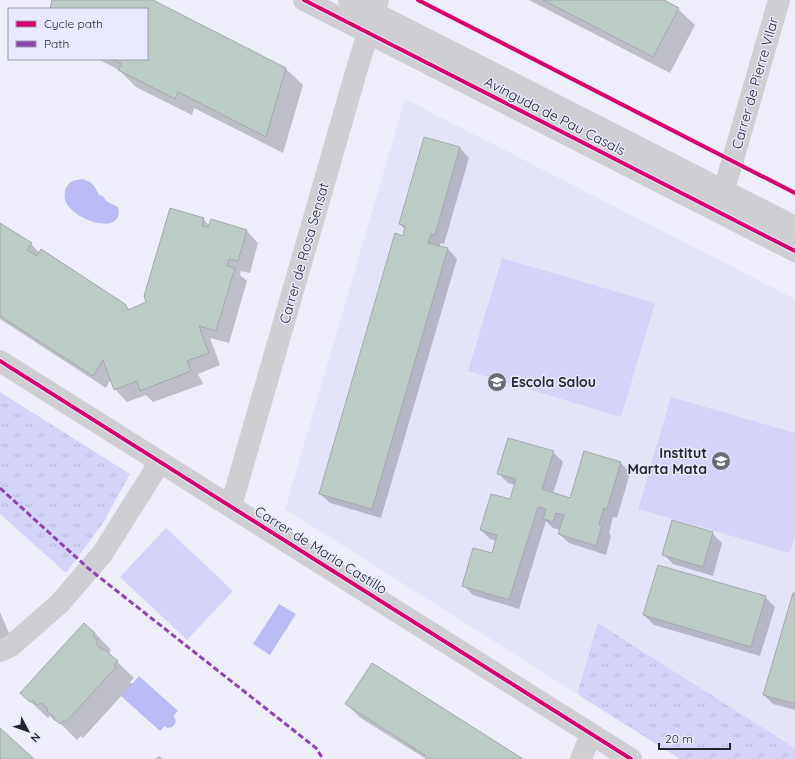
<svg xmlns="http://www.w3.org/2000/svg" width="795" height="759" font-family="Quicksand,sans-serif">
<defs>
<pattern id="grass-tufts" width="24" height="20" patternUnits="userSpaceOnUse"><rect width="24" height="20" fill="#d4d4fb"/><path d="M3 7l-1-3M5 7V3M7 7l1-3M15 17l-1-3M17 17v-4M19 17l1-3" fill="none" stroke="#b6b6d7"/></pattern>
</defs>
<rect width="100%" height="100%" fill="#eeeefa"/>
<path fill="#e4e4f9" d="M405,99L795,299V748L599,623L577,694L285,509Z"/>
<g fill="url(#grass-tufts)">
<path d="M0,392L130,474L103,523L66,573L0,514Z"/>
<path d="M598,623L795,748V759H680L577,694Z"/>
</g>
<g fill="#d4d4fb">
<path d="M502,258L655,303L621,417L468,371Z"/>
<path d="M671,397L795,433V537L790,553L638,509Z"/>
<path d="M166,528L233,591L187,640L120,577Z"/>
</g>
<g fill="#babaf4">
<path d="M82,179C93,182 94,185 99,195L103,196L106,201L118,207C125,238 71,220 65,200C64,197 65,194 65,191C67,182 74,180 82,179Z"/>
<path d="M279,604L296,614L270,655L253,644Z"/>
<path d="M139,676L178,711L173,716C176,719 176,721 175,724L172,727L167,728L165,726L160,731L121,696Z"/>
</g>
<g fill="#0003">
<path d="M53,0H151L286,69L303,85L283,153L194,108L192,115L136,87L119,70L98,59H147V9H51Z"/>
<path d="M529,0H661L678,9L695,25L670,73Z"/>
<path d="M425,138L460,148L469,158L444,244L441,243L439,247L448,249L457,259L381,518L330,503L320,494L405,230L400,224Z"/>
<path d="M203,219L210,226L246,230L258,243L250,273L241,271L240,275L247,281L229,343L210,338L220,365L198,374L203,384L153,402L146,395L127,402L115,389L111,379L106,388L0,319V224L31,244L40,253L125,305L130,310L148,302Z"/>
<path d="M553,452L563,462L553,494L571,499L585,452L621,463L630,473L617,518L613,517L609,533L611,536L606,555L569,543L559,534L560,530L553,528L546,521L519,609L473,595L463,585L493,554L497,541L490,539L481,530L511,501L515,485L508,483L499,474Z"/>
<path d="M712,533L722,543L713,576L673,564L663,554Z"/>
<path d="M795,594V710L773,704L764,695Z"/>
<path d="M765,597L775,607L760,656L654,625L644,615Z"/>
<path d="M0,612L16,650L0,657Z"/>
<path d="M95,633L111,650L109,654L134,678L130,682L132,684L83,738L81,736L77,740L57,720L55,721L50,716L48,718L21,693Z"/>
<path d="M347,704L521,759H426L359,717Z"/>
<path d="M159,756L163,759H155Z"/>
</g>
<g fill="#bccbc5" stroke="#a5a8ab">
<path d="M52,0H153L286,68L266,137L178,92L175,99L118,70L122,64L112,59H147V9H50Z"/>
<path d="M543,0H664L679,8L653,57Z"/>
<path d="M424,137L460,147L435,235L431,234L428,243L448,248L372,509L319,494L395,233L403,236L405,226L399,224Z"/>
<path d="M170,208L204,218L202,226L208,227L211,219L247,230L238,261L229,259L227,266L235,268L216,331L199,326L209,353L187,361L191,371L140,391L137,381L114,390L103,360L93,376L0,316V223L32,243L27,250L37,256L41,249L125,304L128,310L146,302L144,296Z"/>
<path d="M508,438L554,451L542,489L570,498L584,451L621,462L607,509L604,508L599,524L602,526L596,546L558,534L564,515L556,513L553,522L543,519L546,509L538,507L509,600L462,586L473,548L492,553L497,535L480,530L491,494L510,499L516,479L497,474Z"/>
<path d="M672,520L713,532L703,567L662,555Z"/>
<path d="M658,565L766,596L751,647L643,615Z"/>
<path d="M793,593H795V704L763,695Z"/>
<path d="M84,623L95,633L93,636L97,640V645L103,650L104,649L118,661L114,665L116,667L66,722L64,720L60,724L53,718V716L47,711L48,709L42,703L37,705L33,700L30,702L20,693Z"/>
<path d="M372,663L523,759H431L345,704Z"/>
<path d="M0,728L34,759H0Z"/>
</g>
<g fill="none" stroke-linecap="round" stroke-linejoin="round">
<g stroke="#cfcfd3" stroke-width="22">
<path d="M304,0L795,251"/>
<path d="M349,0L795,227"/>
<path d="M720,204L779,0"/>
<path d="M0,361L631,759"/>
<path d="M231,506L356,72L378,0"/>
<path d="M0,651L11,646L60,603L102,554L160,462"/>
<path d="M581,759L591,734"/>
</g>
<path stroke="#8e44ad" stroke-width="3" stroke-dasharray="6 3" stroke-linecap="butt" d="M0,488L89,569L316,748L323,759"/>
<defs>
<g id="cycleway">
<path d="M304,0L795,251"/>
<path d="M418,0L795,193"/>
<path d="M0,361L631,759"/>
</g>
</defs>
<use href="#cycleway" stroke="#e9e9ff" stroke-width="6"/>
<use href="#cycleway" stroke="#d6006c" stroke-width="4"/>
</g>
<defs>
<symbol id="school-disc" viewBox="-11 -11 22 22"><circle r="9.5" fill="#6b6b75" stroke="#e9e9ff"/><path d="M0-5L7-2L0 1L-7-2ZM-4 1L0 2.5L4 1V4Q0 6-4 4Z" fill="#fff"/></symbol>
</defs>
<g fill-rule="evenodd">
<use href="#school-disc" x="486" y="371" width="22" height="22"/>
<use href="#school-disc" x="710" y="450" width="22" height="22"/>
</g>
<g text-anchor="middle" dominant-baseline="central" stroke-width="3" stroke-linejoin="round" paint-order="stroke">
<g font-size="14" fill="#25252d" stroke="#e9e9ff">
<text transform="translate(755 83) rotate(-74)">Carrer de Pierre Vilar</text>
<text transform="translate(555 116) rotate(27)">Avinguda de Pau Casals</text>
<text transform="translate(304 253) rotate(-74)">Carrer de Rosa Sensat</text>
<text transform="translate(321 550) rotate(32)">Carrer de Maria Castillo</text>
</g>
<g font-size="14" font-weight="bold" fill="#25252d" stroke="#e9e9ff" text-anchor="start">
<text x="511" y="382">Escola Salou</text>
<text x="707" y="453" text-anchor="end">Institut<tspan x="707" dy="16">Marta Mata</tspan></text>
</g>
</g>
<rect x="8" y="8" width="140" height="52" fill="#e9e9ff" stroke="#9b9bab"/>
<rect x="16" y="21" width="20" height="6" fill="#d6006c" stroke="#9b9bab"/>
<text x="44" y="28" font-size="12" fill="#25252d">Cycle path</text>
<rect x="16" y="41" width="20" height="6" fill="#8e44ad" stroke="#9b9bab"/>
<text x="44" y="48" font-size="12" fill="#25252d">Path</text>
<g transform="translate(28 731) rotate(131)" stroke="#e9e9ff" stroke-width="3" paint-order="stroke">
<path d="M0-3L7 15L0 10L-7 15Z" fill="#25252d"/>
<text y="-6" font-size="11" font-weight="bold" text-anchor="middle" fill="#25252d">N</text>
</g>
<path d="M659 743v6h71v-6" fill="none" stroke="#25252d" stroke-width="2"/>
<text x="665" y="743" font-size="12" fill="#25252d" stroke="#e9e9ff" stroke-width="3" paint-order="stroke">20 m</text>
</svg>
